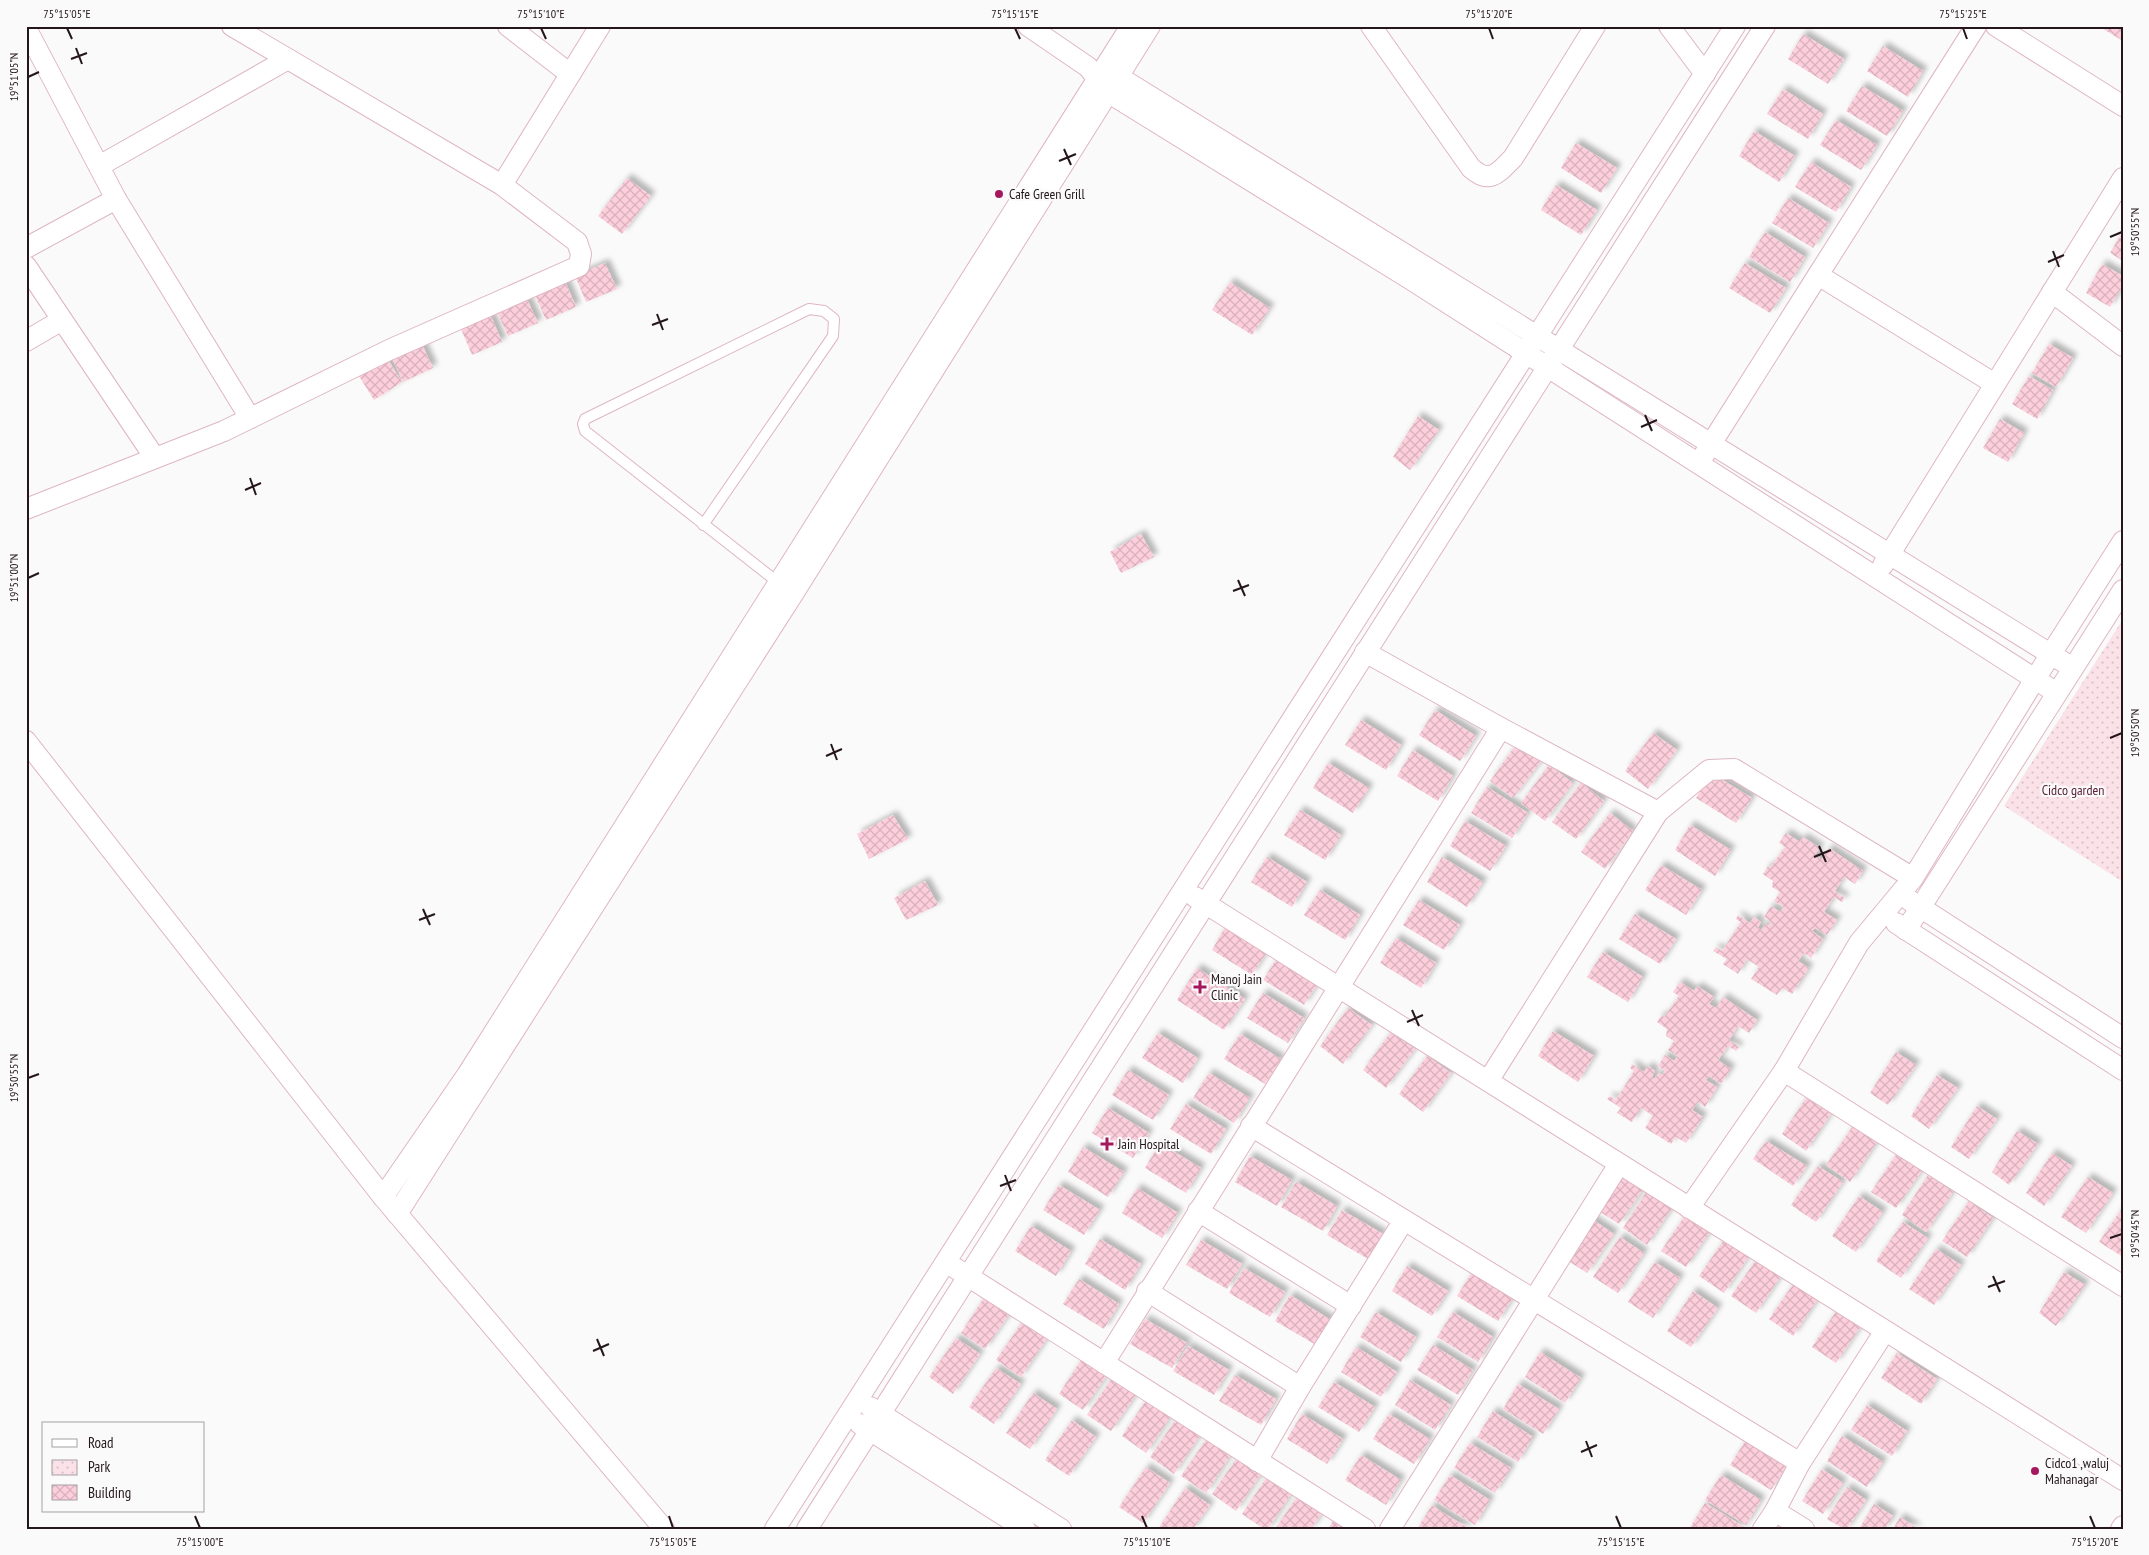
<svg xmlns="http://www.w3.org/2000/svg" width="2149" height="1555" font-family="'PT Sans Narrow',sans-serif">
<defs>
<pattern id="park-dots" width="8" height="8" patternUnits="userSpaceOnUse" patternTransform="scale(1.25)"><rect width="8" height="8" fill="#fbe2e9"/><path d="M2 2h.1M6 6h.1" fill="none" stroke="#d7c1c7" stroke-width="1.8" stroke-linecap="round"/></pattern>
<pattern id="building-cross-hatch" width="8" height="8" patternUnits="userSpaceOnUse" patternTransform="scale(1.25)"><rect width="8" height="8" fill="#fdcfdd"/><path d="M0 0l8 8M0 8l8-8" fill="none" stroke="#d9b1bd"/></pattern>
<filter id="shadow"><feDropShadow dx="4.5" dy="-4.5" stdDeviation="2.5" flood-color="#0004"/></filter>
</defs>
<rect width="100%" height="100%" fill="#fafafa"/>
<path fill="url(#park-dots)" d="M2123,619V882L2004,806Z"/>
<g fill="url(#building-cross-hatch)" filter="url(#shadow)">
<path d="M2098,26H2123V41Z"/>
<path d="M1803,34L1844,59L1828,84L1788,59Z"/>
<path d="M1883,46L1923,71L1908,97L1867,71Z"/>
<path d="M1862,86L1903,111L1887,136L1846,111Z"/>
<path d="M1783,89L1823,114L1808,139L1767,114Z"/>
<path d="M1836,120L1877,145L1861,170L1820,145Z"/>
<path d="M1754,131L1795,156L1779,182L1739,156Z"/>
<path d="M1576,143L1617,168L1601,193L1561,168Z"/>
<path d="M1811,162L1851,187L1836,212L1795,187Z"/>
<path d="M627,178L651,196L622,234L598,216Z"/>
<path d="M1556,185L1597,210L1581,235L1541,210Z"/>
<path d="M1788,198L1829,223L1813,248L1772,223Z"/>
<path d="M2123,231V261L2110,253Z"/>
<path d="M1765,232L1805,257L1790,282L1749,257Z"/>
<path d="M605,263L617,289L586,302L575,276Z"/>
<path d="M1745,263L1786,288L1770,313L1729,288Z"/>
<path d="M2102,264L2123,276V285L2110,307L2086,293Z"/>
<path d="M565,281L576,307L546,320L535,295Z"/>
<path d="M1230,282L1270,308L1252,335L1212,310Z"/>
<path d="M526,297L538,323L508,336L496,310Z"/>
<path d="M491,316L502,342L472,355L461,329Z"/>
<path d="M421,342L433,368L403,382L391,356Z"/>
<path d="M2049,344L2073,358L2056,387L2032,373Z"/>
<path d="M387,358L402,382L374,400L359,376Z"/>
<path d="M2029,376L2053,390L2037,419L2012,404Z"/>
<path d="M1418,416L1439,430L1410,470L1393,457Z"/>
<path d="M2000,419L2024,433L2008,462L1983,448Z"/>
<path d="M1141,534L1154,557L1121,573L1110,552Z"/>
<path d="M1435,710L1476,736L1460,761L1419,735Z"/>
<path d="M1361,720L1401,745L1386,770L1345,745Z"/>
<path d="M1653,733L1677,750L1648,789L1625,771Z"/>
<path d="M1518,742L1542,760L1513,798L1490,781Z"/>
<path d="M1413,750L1453,776L1438,801L1397,776Z"/>
<path d="M1328,763L1369,788L1353,813L1313,788Z"/>
<path d="M1549,765L1573,783L1545,821L1521,803Z"/>
<path d="M1711,773L1752,798L1736,823L1696,798Z"/>
<path d="M1581,783L1604,801L1576,839L1552,822Z"/>
<path d="M1487,787L1528,813L1512,838L1471,813Z"/>
<path d="M1300,810L1341,835L1325,860L1284,835Z"/>
<path d="M1610,813L1633,831L1605,869L1581,852Z"/>
<path d="M893,815L908,839L869,859L857,834Z"/>
<path d="M1465,821L1506,846L1490,871L1450,846Z"/>
<path d="M1690,825L1731,850L1715,876L1675,850Z"/>
<path d="M1786,833L1800,842L1803,837L1820,848L1815,855L1822,859L1829,848L1863,871L1855,884L1844,877L1835,891L1845,898L1842,902L1834,897L1824,912L1837,920L1827,935L1815,928L1812,931L1823,939L1811,958L1804,953L1798,961L1809,968L1792,994L1782,988L1777,995L1751,979L1759,967L1747,959L1738,974L1723,964L1727,959L1713,951L1716,947L1722,951L1741,922L1736,919L1738,915L1750,923L1754,917L1761,922L1758,928L1761,930L1765,924L1768,926L1771,922L1764,917L1771,906L1780,912L1784,907L1774,901L1780,892L1772,887L1773,881L1763,874L1768,866L1770,868L1785,847L1779,843Z"/>
<path d="M1267,857L1307,882L1292,907L1251,882Z"/>
<path d="M1442,857L1483,882L1467,907L1427,882Z"/>
<path d="M1661,865L1702,890L1686,915L1645,890Z"/>
<path d="M925,881L938,905L906,920L894,898Z"/>
<path d="M1320,890L1360,915L1345,940L1304,915Z"/>
<path d="M1419,900L1460,925L1444,950L1403,925Z"/>
<path d="M1635,914L1676,939L1660,964L1619,939Z"/>
<path d="M1227,924L1268,950L1252,975L1212,950Z"/>
<path d="M1396,938L1436,963L1421,988L1380,963Z"/>
<path d="M1603,952L1643,977L1628,1002L1587,977Z"/>
<path d="M1279,955L1320,980L1304,1005L1263,980Z"/>
<path d="M1197,968L1245,999L1224,1030L1177,1000Z"/>
<path d="M1680,982L1694,991L1697,986L1714,997L1709,1004L1716,1008L1723,997L1757,1020L1749,1033L1738,1026L1729,1040L1739,1047L1736,1051L1728,1046L1718,1060L1731,1069L1721,1084L1709,1076L1706,1080L1717,1087L1705,1107L1698,1102L1692,1110L1703,1117L1686,1143L1676,1137L1671,1144L1645,1128L1653,1116L1641,1108L1632,1122L1617,1113L1621,1108L1607,1099L1610,1096L1616,1100L1634,1071L1630,1068L1632,1064L1644,1072L1648,1066L1655,1071L1652,1077L1654,1079L1659,1073L1662,1075L1665,1071L1658,1066L1665,1055L1674,1061L1678,1056L1668,1050L1674,1041L1666,1036L1667,1029L1657,1022L1662,1015L1664,1017L1679,996L1673,992Z"/>
<path d="M1263,993L1304,1018L1288,1043L1247,1018Z"/>
<path d="M1348,1008L1372,1025L1343,1064L1320,1046Z"/>
<path d="M1553,1031L1594,1056L1578,1082L1538,1056Z"/>
<path d="M1391,1032L1415,1049L1386,1088L1363,1070Z"/>
<path d="M1158,1033L1198,1058L1183,1083L1142,1058Z"/>
<path d="M1240,1034L1281,1059L1265,1084L1224,1059Z"/>
<path d="M1896,1052L1916,1065L1888,1105L1870,1093Z"/>
<path d="M1427,1056L1451,1073L1423,1112L1399,1094Z"/>
<path d="M1128,1070L1169,1095L1153,1120L1112,1095Z"/>
<path d="M1209,1073L1250,1098L1234,1123L1193,1098Z"/>
<path d="M1937,1075L1958,1088L1929,1129L1911,1116Z"/>
<path d="M1808,1095L1833,1111L1806,1151L1782,1134Z"/>
<path d="M1186,1104L1226,1129L1211,1154L1170,1129Z"/>
<path d="M1977,1106L1997,1119L1969,1159L1951,1147Z"/>
<path d="M1108,1108L1149,1133L1133,1158L1092,1133Z"/>
<path d="M1853,1126L1877,1142L1850,1182L1826,1165Z"/>
<path d="M2017,1131L2038,1144L2009,1185L1992,1172Z"/>
<path d="M1766,1141L1807,1166L1793,1186L1753,1159Z"/>
<path d="M1160,1143L1201,1168L1186,1193L1145,1168Z"/>
<path d="M1083,1147L1124,1172L1108,1197L1068,1172Z"/>
<path d="M1898,1152L1923,1169L1896,1208L1871,1192Z"/>
<path d="M2052,1153L2072,1166L2044,1206L2026,1193Z"/>
<path d="M1250,1156L1292,1180L1277,1206L1235,1182Z"/>
<path d="M1818,1166L1843,1182L1816,1222L1791,1205Z"/>
<path d="M1621,1168L1646,1185L1619,1224L1597,1210Z"/>
<path d="M1928,1175L1953,1192L1926,1232L1902,1215Z"/>
<path d="M2088,1177L2113,1193L2086,1233L2061,1217Z"/>
<path d="M1296,1182L1337,1206L1323,1231L1281,1207Z"/>
<path d="M1059,1185L1100,1210L1084,1235L1043,1210Z"/>
<path d="M1137,1188L1178,1213L1162,1238L1122,1213Z"/>
<path d="M1649,1188L1674,1205L1647,1245L1623,1228Z"/>
<path d="M1859,1196L1883,1212L1856,1252L1832,1236Z"/>
<path d="M1969,1201L1993,1218L1967,1257L1942,1241Z"/>
<path d="M2123,1207V1257L2099,1242Z"/>
<path d="M1342,1210L1383,1234L1368,1259L1327,1235Z"/>
<path d="M1688,1211L1713,1227L1686,1267L1661,1251Z"/>
<path d="M1589,1217L1614,1234L1587,1273L1562,1257Z"/>
<path d="M1903,1222L1928,1238L1901,1278L1876,1261Z"/>
<path d="M1031,1226L1071,1251L1056,1276L1015,1251Z"/>
<path d="M1620,1237L1644,1253L1618,1293L1593,1277Z"/>
<path d="M1726,1237L1751,1253L1724,1293L1699,1276Z"/>
<path d="M1100,1239L1141,1264L1125,1290L1085,1264Z"/>
<path d="M1201,1240L1242,1264L1227,1289L1186,1265Z"/>
<path d="M1936,1249L1961,1265L1934,1305L1909,1289Z"/>
<path d="M1758,1257L1783,1273L1756,1313L1731,1296Z"/>
<path d="M1655,1262L1680,1278L1653,1318L1628,1302Z"/>
<path d="M1407,1266L1448,1291L1432,1316L1392,1291Z"/>
<path d="M1244,1268L1285,1292L1270,1317L1229,1293Z"/>
<path d="M1473,1271L1514,1296L1498,1321L1457,1296Z"/>
<path d="M2064,1272L2085,1285L2056,1326L2039,1313Z"/>
<path d="M1079,1279L1119,1304L1104,1329L1063,1304Z"/>
<path d="M1796,1280L1820,1296L1793,1336L1769,1319Z"/>
<path d="M1693,1291L1718,1308L1691,1347L1667,1331Z"/>
<path d="M987,1293L1012,1310L985,1349L961,1333Z"/>
<path d="M1290,1295L1331,1320L1316,1345L1275,1321Z"/>
<path d="M1839,1307L1863,1323L1836,1363L1812,1347Z"/>
<path d="M1376,1312L1416,1337L1401,1362L1360,1337Z"/>
<path d="M1453,1312L1493,1337L1478,1362L1437,1337Z"/>
<path d="M1145,1319L1187,1343L1172,1368L1130,1344Z"/>
<path d="M1023,1321L1048,1337L1021,1377L996,1360Z"/>
<path d="M956,1338L980,1354L953,1394L929,1377Z"/>
<path d="M1433,1345L1473,1370L1458,1395L1417,1370Z"/>
<path d="M1188,1346L1229,1370L1214,1395L1173,1371Z"/>
<path d="M1356,1347L1397,1372L1381,1397L1341,1372Z"/>
<path d="M1540,1352L1581,1378L1565,1403L1525,1377Z"/>
<path d="M1897,1353L1937,1379L1921,1404L1881,1378Z"/>
<path d="M1085,1354L1110,1371L1083,1410L1059,1394Z"/>
<path d="M996,1368L1021,1384L994,1424L969,1407Z"/>
<path d="M1114,1375L1138,1392L1111,1431L1087,1415Z"/>
<path d="M1235,1375L1276,1399L1261,1425L1219,1401Z"/>
<path d="M1410,1380L1451,1405L1435,1430L1395,1405Z"/>
<path d="M1334,1382L1375,1407L1359,1432L1318,1407Z"/>
<path d="M1518,1384L1559,1409L1543,1434L1503,1409Z"/>
<path d="M1033,1393L1057,1409L1030,1449L1006,1433Z"/>
<path d="M1149,1396L1173,1413L1146,1453L1122,1436Z"/>
<path d="M1867,1405L1907,1431L1892,1456L1851,1430Z"/>
<path d="M1493,1411L1533,1437L1518,1462L1477,1437Z"/>
<path d="M1302,1414L1343,1439L1327,1464L1287,1439Z"/>
<path d="M1389,1414L1430,1439L1414,1464L1373,1439Z"/>
<path d="M1177,1418L1201,1434L1174,1474L1150,1457Z"/>
<path d="M1072,1420L1096,1437L1069,1476L1045,1460Z"/>
<path d="M1842,1436L1883,1462L1867,1487L1827,1461Z"/>
<path d="M1208,1437L1232,1453L1206,1493L1181,1476Z"/>
<path d="M1746,1440L1787,1465L1771,1490L1730,1465Z"/>
<path d="M1470,1443L1511,1468L1495,1493L1454,1468Z"/>
<path d="M1239,1455L1263,1471L1236,1511L1212,1494Z"/>
<path d="M1361,1455L1401,1480L1386,1505L1345,1480Z"/>
<path d="M1146,1467L1170,1483L1143,1523L1119,1507Z"/>
<path d="M1822,1469L1843,1483L1823,1514L1802,1501Z"/>
<path d="M1269,1474L1293,1491L1268,1529H1264L1242,1514Z"/>
<path d="M1450,1475L1490,1500L1475,1525L1434,1500Z"/>
<path d="M1721,1475L1761,1500L1746,1525L1705,1500Z"/>
<path d="M1847,1487L1866,1500L1847,1529H1844L1827,1519Z"/>
<path d="M1185,1488L1210,1505L1193,1529H1158Z"/>
<path d="M1299,1494L1324,1510L1311,1529H1275Z"/>
<path d="M1705,1503L1722,1513L1747,1529H1689Z"/>
<path d="M1874,1504L1893,1516L1885,1529H1859Z"/>
<path d="M1432,1505L1442,1512L1470,1529H1417Z"/>
<path d="M1900,1517L1918,1529H1893Z"/>
<path d="M1333,1521L1337,1523L1345,1529H1328Z"/>
</g>
<g fill="none" stroke-linecap="round" stroke-linejoin="round">
<defs>
<path id="lane" d="M703,525L833,336L834,319L824,311L809,309L585,419L583,424L585,431L780,584"/>
<g id="street">
<path d="M508,26L570,74"/>
<path d="M1028,26L1088,67L1109,93L1410,279L2057,693"/>
<path d="M1371,26L1471,168C1490,185 1498,173 1513,158L1595,26"/>
<path d="M1669,26L1705,74"/>
<path d="M1976,26L1818,275L1995,384"/>
<path d="M1996,26L2123,106"/>
<path d="M26,28L116,199L250,418"/>
<path d="M1106,72L1119,77L2073,668"/>
<path d="M99,166L288,59"/>
<path d="M502,185L600,26"/>
<path d="M26,248L116,199"/>
<path d="M26,266L155,458"/>
<path d="M2052,292L2123,346"/>
<path d="M26,341L62,320"/>
<path d="M1704,455L1818,275"/>
<path d="M26,509L224,431L389,350L579,266L581,254L577,242L502,185L232,26"/>
<path d="M1883,565L2123,178"/>
<path d="M1365,652L1501,728L1658,812"/>
<path d="M26,741L383,1197L664,1529"/>
<path d="M1195,897L2123,1480"/>
<path d="M1909,900L2123,1038"/>
<path d="M1896,923L2123,1070"/>
<path d="M1906,930L2123,590"/>
<path d="M1784,1071L2123,1286"/>
<path d="M1488,1081L1658,812L1709,770L1734,769L1913,878"/>
<path d="M1251,1126L1800,1463"/>
<path d="M383,1197L467,1075L1131,26"/>
<path d="M1689,1208L1784,1071L1859,943L1913,878L2035,679L2123,541"/>
<path d="M1198,1211L1351,1306"/>
<path d="M397,1214L793,594L1150,26"/>
<path d="M955,1268L1365,1529"/>
<path d="M1147,1291L1300,1387"/>
<path d="M1104,1363L1501,728"/>
<path d="M870,1407L1061,1529"/>
<path d="M860,1424L1025,1529"/>
<path d="M1257,1461L1300,1387L1404,1220"/>
<path d="M1775,1511L1804,1529"/>
<path d="M775,1529L1735,26"/>
<path d="M807,1529L1765,26"/>
<path d="M1390,1529L1619,1164"/>
<path d="M1763,1529L1775,1511L1800,1463L1885,1331"/>
<path d="M2121,1529L2123,1526"/>
</g>
</defs>
<use href="#lane" stroke="#deb6c2" stroke-width="12"/>
<use href="#street" stroke="#deb6c2" stroke-width="22"/>
<use href="#lane" stroke="#fff" stroke-width="10"/>
<use href="#street" stroke="#fff" stroke-width="20"/>
</g>
<path fill="none" stroke="#24161b" stroke-width="2" d="M67,28L72,39M541,28L546,39M1015,28L1020,39M1489,28L1493,39M1963,28L1967,39M76,48L82,64M71,59L87,53M28,77L39,72M1064,149L1071,165M1059,161L1076,154M2110,237L2122,232M2053,251L2059,267M2048,262L2064,255M657,314L663,330M652,325L668,319M1645,415L1652,431M1641,427L1657,420M250,478L256,495M245,490L261,483M28,578L39,573M1238,580L1245,596M1233,591L1249,585M2110,738L2122,733M831,744L837,760M826,756L842,749M1819,846L1826,862M1814,857L1831,850M423,909L430,925M419,920L435,914M1412,1010L1419,1026M1407,1022L1423,1015M28,1078L39,1074M1005,1175L1011,1191M1000,1186L1016,1180M2110,1238L2122,1234M1993,1276L2000,1292M1988,1287L2005,1281M597,1339L604,1356M593,1351L609,1344M1586,1441L1592,1457M1581,1452L1597,1445M195,1516L200,1528M669,1516L673,1528M1142,1516L1147,1528M1616,1516L1621,1528M2090,1516L2095,1528"/>
<g fill="#a5185d" stroke="#fafafa" stroke-width="2">
<circle cx="999" cy="194" r="5"/>
<path d="M1197.5 979.5h5v5h5v5h-5v5h-5v-5h-5v-5h5z"/>
<path d="M1104.5 1136.5h5v5h5v5h-5v5h-5v-5h-5v-5h5z"/>
<circle cx="2035" cy="1471" r="5"/>
</g>
<g text-anchor="middle" dominant-baseline="central" stroke-width="4.5" stroke-linejoin="round" paint-order="stroke">
<g font-size="14" fill="#24161b" stroke="#fafafa" text-anchor="start">
<text x="1009" y="194">Cafe Green Grill</text>
<text x="1211" y="979">Manoj Jain<tspan x="1211" dy="16">Clinic</tspan></text>
<text x="1118" y="1144">Jain Hospital</text>
<text x="2045" y="1463">Cidco1 ,waluj<tspan x="2045" dy="16">Mahanagar</tspan></text>
</g>
<g font-size="14" fill="#5a2339" stroke="#fafafa">
<text x="2073" y="790">Cidco garden</text>
</g>
</g>
<rect width="2149" height="1555" fill="none" stroke="#fafafa" stroke-width="55"/>
<rect x="42" y="1422" width="162" height="90" fill="#fafafa" stroke="#a49fa1"/>
<rect x="52" y="1439" width="25" height="8" fill="#ffffff" stroke="#a49fa1"/>
<text x="88" y="1448" font-size="15" fill="#24161b">Road</text>
<rect x="52" y="1460" width="25" height="15" fill="url(#park-dots)" stroke="#a49fa1"/>
<text x="88" y="1472" font-size="15" fill="#24161b">Park</text>
<rect x="52" y="1485" width="25" height="15" fill="url(#building-cross-hatch)" stroke="#a49fa1"/>
<text x="88" y="1498" font-size="15" fill="#24161b">Building</text>
<rect x="28" y="28" width="2094" height="1500" fill="none" stroke="#24161b" stroke-width="2"/>
<g font-size="12" text-anchor="middle" fill="#24161b">
<text x="67" y="18">75°15'05"E</text>
<text x="541" y="18">75°15'10"E</text>
<text x="1015" y="18">75°15'15"E</text>
<text x="1489" y="18">75°15'20"E</text>
<text x="1963" y="18">75°15'25"E</text>
<text transform="translate(14 77) rotate(-90)" y="4">19°51'05"N</text>
<text transform="translate(2135 232) rotate(-90)" y="4">19°50'55"N</text>
<text transform="translate(14 578) rotate(-90)" y="4">19°51'00"N</text>
<text transform="translate(2135 733) rotate(-90)" y="4">19°50'50"N</text>
<text transform="translate(14 1078) rotate(-90)" y="4">19°50'55"N</text>
<text transform="translate(2135 1234) rotate(-90)" y="4">19°50'45"N</text>
<text x="200" y="1546">75°15'00"E</text>
<text x="673" y="1546">75°15'05"E</text>
<text x="1147" y="1546">75°15'10"E</text>
<text x="1621" y="1546">75°15'15"E</text>
<text x="2095" y="1546">75°15'20"E</text>
</g>
</svg>
